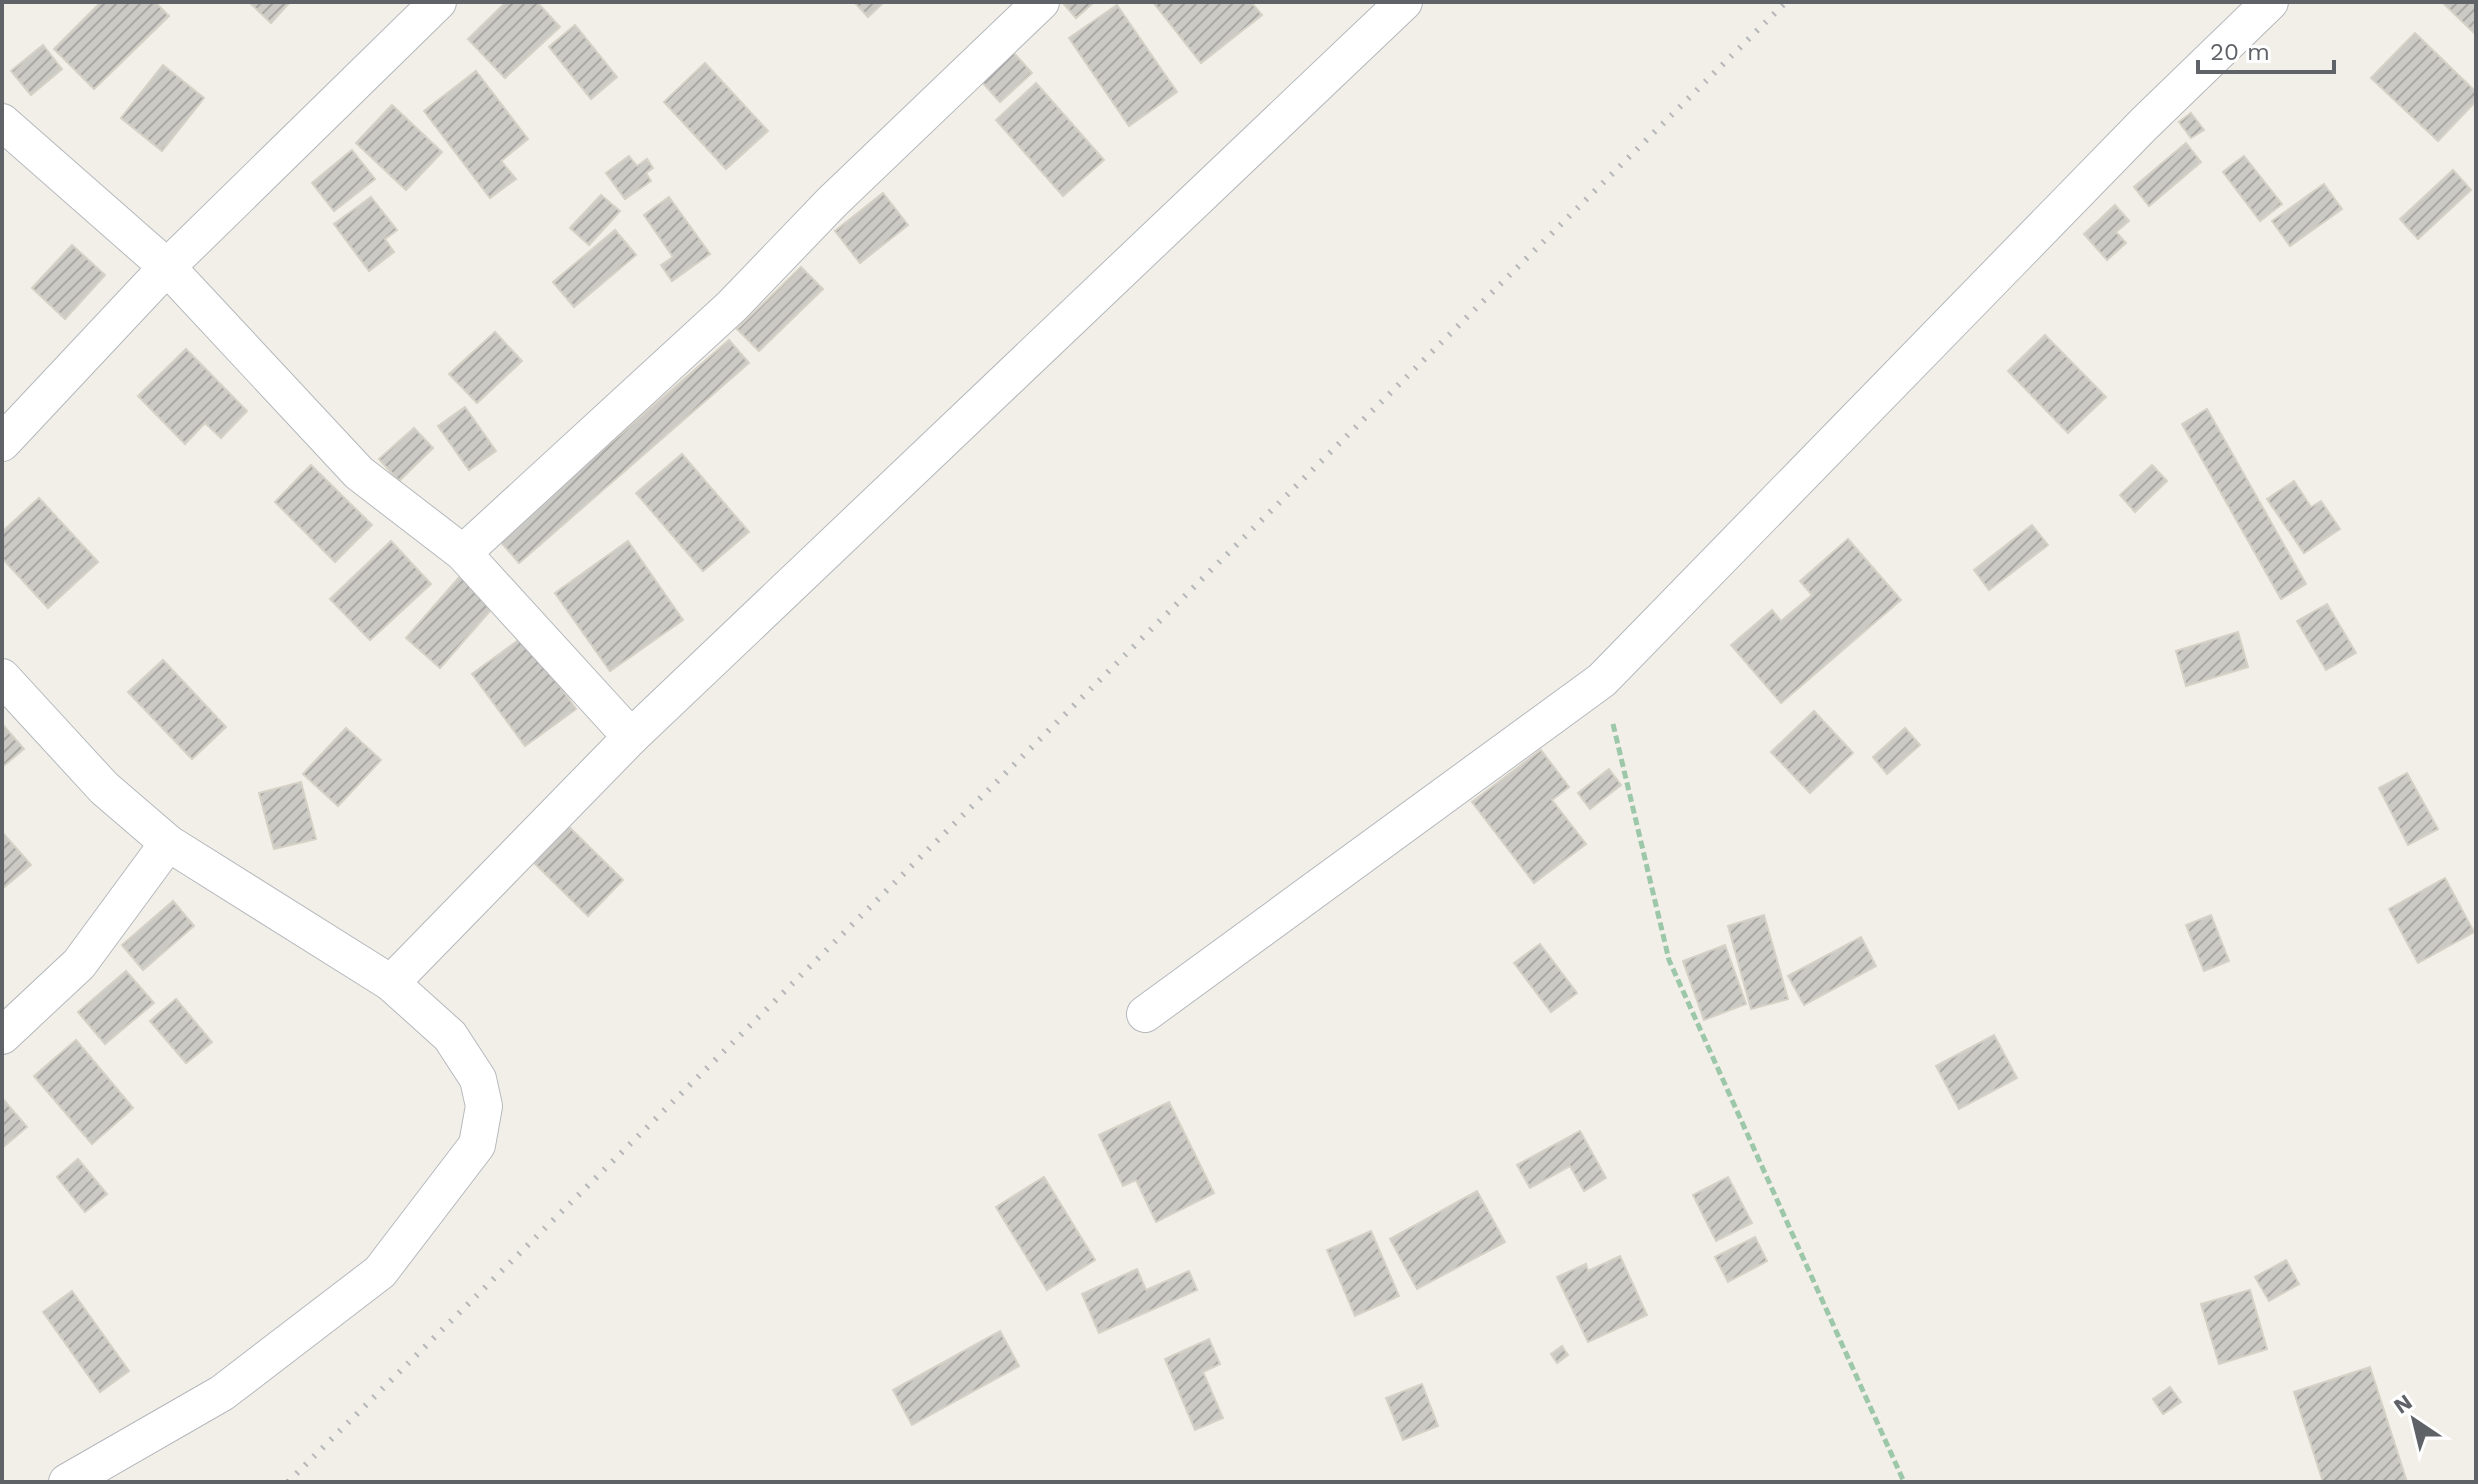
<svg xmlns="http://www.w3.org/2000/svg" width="2478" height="1484" font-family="'Work Sans',sans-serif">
<defs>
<pattern id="building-hatch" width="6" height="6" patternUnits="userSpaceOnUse" patternTransform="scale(2)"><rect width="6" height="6" fill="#cccac5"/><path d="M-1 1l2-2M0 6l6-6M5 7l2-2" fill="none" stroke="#a9a8a4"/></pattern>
</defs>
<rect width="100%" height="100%" fill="#f1efe8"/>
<g fill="url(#building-hatch)" stroke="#d6d1c6" stroke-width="2">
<path d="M101,2H155L169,16L94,89L54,49Z"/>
<path d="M249,2H290L271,23Z"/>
<path d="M506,2H537L560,27L505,78L468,39Z"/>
<path d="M854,2H884L868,17Z"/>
<path d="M1062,2H1094L1076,18Z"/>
<path d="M1153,2H1251L1262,15L1201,63Z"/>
<path d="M2442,2H2476V35Z"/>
<path d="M1117,5L1177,92L1129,126L1069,38Z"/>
<path d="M575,25L617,77L591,99L549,47Z"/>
<path d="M2415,33L2476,92V101L2438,141L2371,78Z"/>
<path d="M43,45L62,69L31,95L11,71Z"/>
<path d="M1013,52L1032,73L1000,102L981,81Z"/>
<path d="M705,63L768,131L726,169L664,102Z"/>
<path d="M163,65L204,98L162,151L121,118Z"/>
<path d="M476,71L528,139L501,161L516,179L490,198L424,111Z"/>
<path d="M1036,83L1104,160L1063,196L996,120Z"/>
<path d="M392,105L442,152L406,190L356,143Z"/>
<path d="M2191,113L2204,130L2191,138L2179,122Z"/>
<path d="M2186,143L2201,162L2149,206L2134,187Z"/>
<path d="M352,150L375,179L334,211L312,183Z"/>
<path d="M629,156L637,166L647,159L653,168L646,173L651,181L625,199L606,173Z"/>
<path d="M2244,156L2282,204L2260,221L2223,172Z"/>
<path d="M2453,170L2471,190L2418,239L2400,219Z"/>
<path d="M2324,184L2342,209L2290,246L2272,221Z"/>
<path d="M883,193L908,225L860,263L835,231Z"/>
<path d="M601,195L620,211L589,245L570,228Z"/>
<path d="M371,197L397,230L385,239L394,252L369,271L334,224Z"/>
<path d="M669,197L710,254L672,281L661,265L673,257L644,215Z"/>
<path d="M2115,205L2129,221L2116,232L2126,243L2107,260L2084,234Z"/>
<path d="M615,230L636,255L574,307L553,282Z"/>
<path d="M72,245L105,275L65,319L32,288Z"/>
<path d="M801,267L823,289L759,351L737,329Z"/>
<path d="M495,332L522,361L477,403L449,374Z"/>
<path d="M2045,335L2106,397L2068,433L2008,371Z"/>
<path d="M729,340L749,363L519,563L499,540Z"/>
<path d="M186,349L247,411L221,438L205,423L185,444L138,396Z"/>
<path d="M465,407L496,451L469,470L438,426Z"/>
<path d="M2207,409L2306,584L2281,599L2182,424Z"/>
<path d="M414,428L433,448L399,481L379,459Z"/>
<path d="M682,454L749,532L703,571L636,493Z"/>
<path d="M311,465L372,525L335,562L275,502Z"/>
<path d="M2152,465L2167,481L2135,512L2120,495Z"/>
<path d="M2294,481L2311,507L2321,501L2340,529L2304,553L2267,499Z"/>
<path d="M39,498L98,562L48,608L2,558V532Z"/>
<path d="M2032,525L2048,545L1989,590L1974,570Z"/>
<path d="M1848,539L1901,600L1781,703L1731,645L1772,610L1781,621L1812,595L1800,581Z"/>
<path d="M391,541L431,584L370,640L330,599Z"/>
<path d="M628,541L683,620L610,671L555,593Z"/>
<path d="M463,573L497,603L440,668L406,638Z"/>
<path d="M2327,604L2356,653L2326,670L2297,621Z"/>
<path d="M2238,632L2248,667L2186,686L2176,651Z"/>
<path d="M524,636L576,709L525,746L472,674Z"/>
<path d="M163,660L226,727L192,759L128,692Z"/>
<path d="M1814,711L1853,753L1810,793L1771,752Z"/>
<path d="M2,724L24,749L2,767Z"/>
<path d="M346,728L381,760L338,806L303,774Z"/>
<path d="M1905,728L1920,745L1887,774L1873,757Z"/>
<path d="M1541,750L1569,787L1552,800L1586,844L1534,883L1472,802Z"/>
<path d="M1609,769L1621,785L1590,809L1578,793Z"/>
<path d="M2407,773L2438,829L2408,845L2379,788Z"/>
<path d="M301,782L316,839L274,849L259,793Z"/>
<path d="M559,817L623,880L588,916L524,853Z"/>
<path d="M2,832L31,865L2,889Z"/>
<path d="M2445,878L2474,932L2418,963L2389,909Z"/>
<path d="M173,901L194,926L143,970L122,945Z"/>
<path d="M1764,915L1788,999L1751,1009L1728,926Z"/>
<path d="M2211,915L2229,961L2204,971L2186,925Z"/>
<path d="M1861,937L1876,966L1804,1005L1788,976Z"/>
<path d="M1540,944L1577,993L1551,1012L1514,963Z"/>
<path d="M1725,945L1746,1004L1704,1020L1683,961Z"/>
<path d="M126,971L154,1003L105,1044L78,1012Z"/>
<path d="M176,999L212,1042L186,1063L150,1021Z"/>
<path d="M1994,1035L2017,1078L1959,1109L1936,1066Z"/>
<path d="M76,1040L133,1108L92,1144L34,1076Z"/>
<path d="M2,1098L27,1127L2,1148Z"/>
<path d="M1169,1102L1214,1193L1156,1222L1136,1180L1123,1186L1099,1135Z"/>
<path d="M1580,1131L1606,1178L1584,1191L1570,1166L1530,1188L1517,1165Z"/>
<path d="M78,1159L107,1194L85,1212L57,1177Z"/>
<path d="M1044,1177L1095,1260L1047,1290L996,1207Z"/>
<path d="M1728,1177L1752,1223L1716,1241L1693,1195Z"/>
<path d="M1477,1191L1505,1242L1417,1289L1390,1239Z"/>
<path d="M1371,1231L1399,1296L1355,1316L1327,1250Z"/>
<path d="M1755,1237L1767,1261L1728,1282L1715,1257Z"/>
<path d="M1620,1256L1647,1315L1588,1342L1557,1277L1586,1264L1588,1271Z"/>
<path d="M2286,1260L2299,1284L2269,1301L2255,1277Z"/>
<path d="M1137,1269L1146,1290L1189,1271L1197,1290L1099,1333L1082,1294Z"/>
<path d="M2250,1290L2267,1349L2219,1364L2201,1304Z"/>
<path d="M72,1291L129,1371L100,1392L43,1312Z"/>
<path d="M1000,1331L1019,1366L912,1425L893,1390Z"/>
<path d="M1209,1339L1220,1364L1203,1372L1223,1418L1195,1430L1165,1359Z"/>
<path d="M1562,1346L1568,1355L1557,1363L1551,1354Z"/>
<path d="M2370,1367L2407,1482H2323L2294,1392Z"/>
<path d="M1422,1384L1438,1426L1403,1440L1386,1398Z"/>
<path d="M2170,1387L2181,1402L2163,1414L2153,1399Z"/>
</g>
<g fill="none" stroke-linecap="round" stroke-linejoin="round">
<defs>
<g id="minor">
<path d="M2,122L167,267L359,473L463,553L631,737"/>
<path d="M2,443L167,267L438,2"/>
<path d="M463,553L732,306L832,202L1041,2"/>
<path d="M2,677L104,788L168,843L391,983L631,737L1404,2"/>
<path d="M1145,1014L1602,680L2144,124L2270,2"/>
<path d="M2,1036L79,964L168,843"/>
<path d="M67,1482L222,1393L380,1272L477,1145L484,1106L478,1079L450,1036L391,983"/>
</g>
</defs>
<use href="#minor" stroke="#b5b8bc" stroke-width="38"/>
<path stroke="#9cc7a9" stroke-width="5" stroke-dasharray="8 4" stroke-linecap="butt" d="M1613,724L1669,960L1904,1482"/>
<use href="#minor" stroke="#fff" stroke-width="36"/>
<path stroke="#b6b7b8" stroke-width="6" stroke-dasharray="2 10" stroke-linecap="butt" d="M288,1482L1786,2"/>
</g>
<rect width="2478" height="1484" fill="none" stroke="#5f6368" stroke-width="8"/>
<g transform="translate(2414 1420) rotate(325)" stroke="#ffffff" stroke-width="6" paint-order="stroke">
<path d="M0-6L14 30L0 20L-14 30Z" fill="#5f6368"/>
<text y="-12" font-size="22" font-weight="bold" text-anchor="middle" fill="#5f6368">N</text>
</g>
<path d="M2198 60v12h136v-12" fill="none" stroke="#5f6368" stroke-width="4"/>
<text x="2210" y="60" font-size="24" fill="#5f6368" stroke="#ffffff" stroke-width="6" paint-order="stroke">20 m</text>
</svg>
